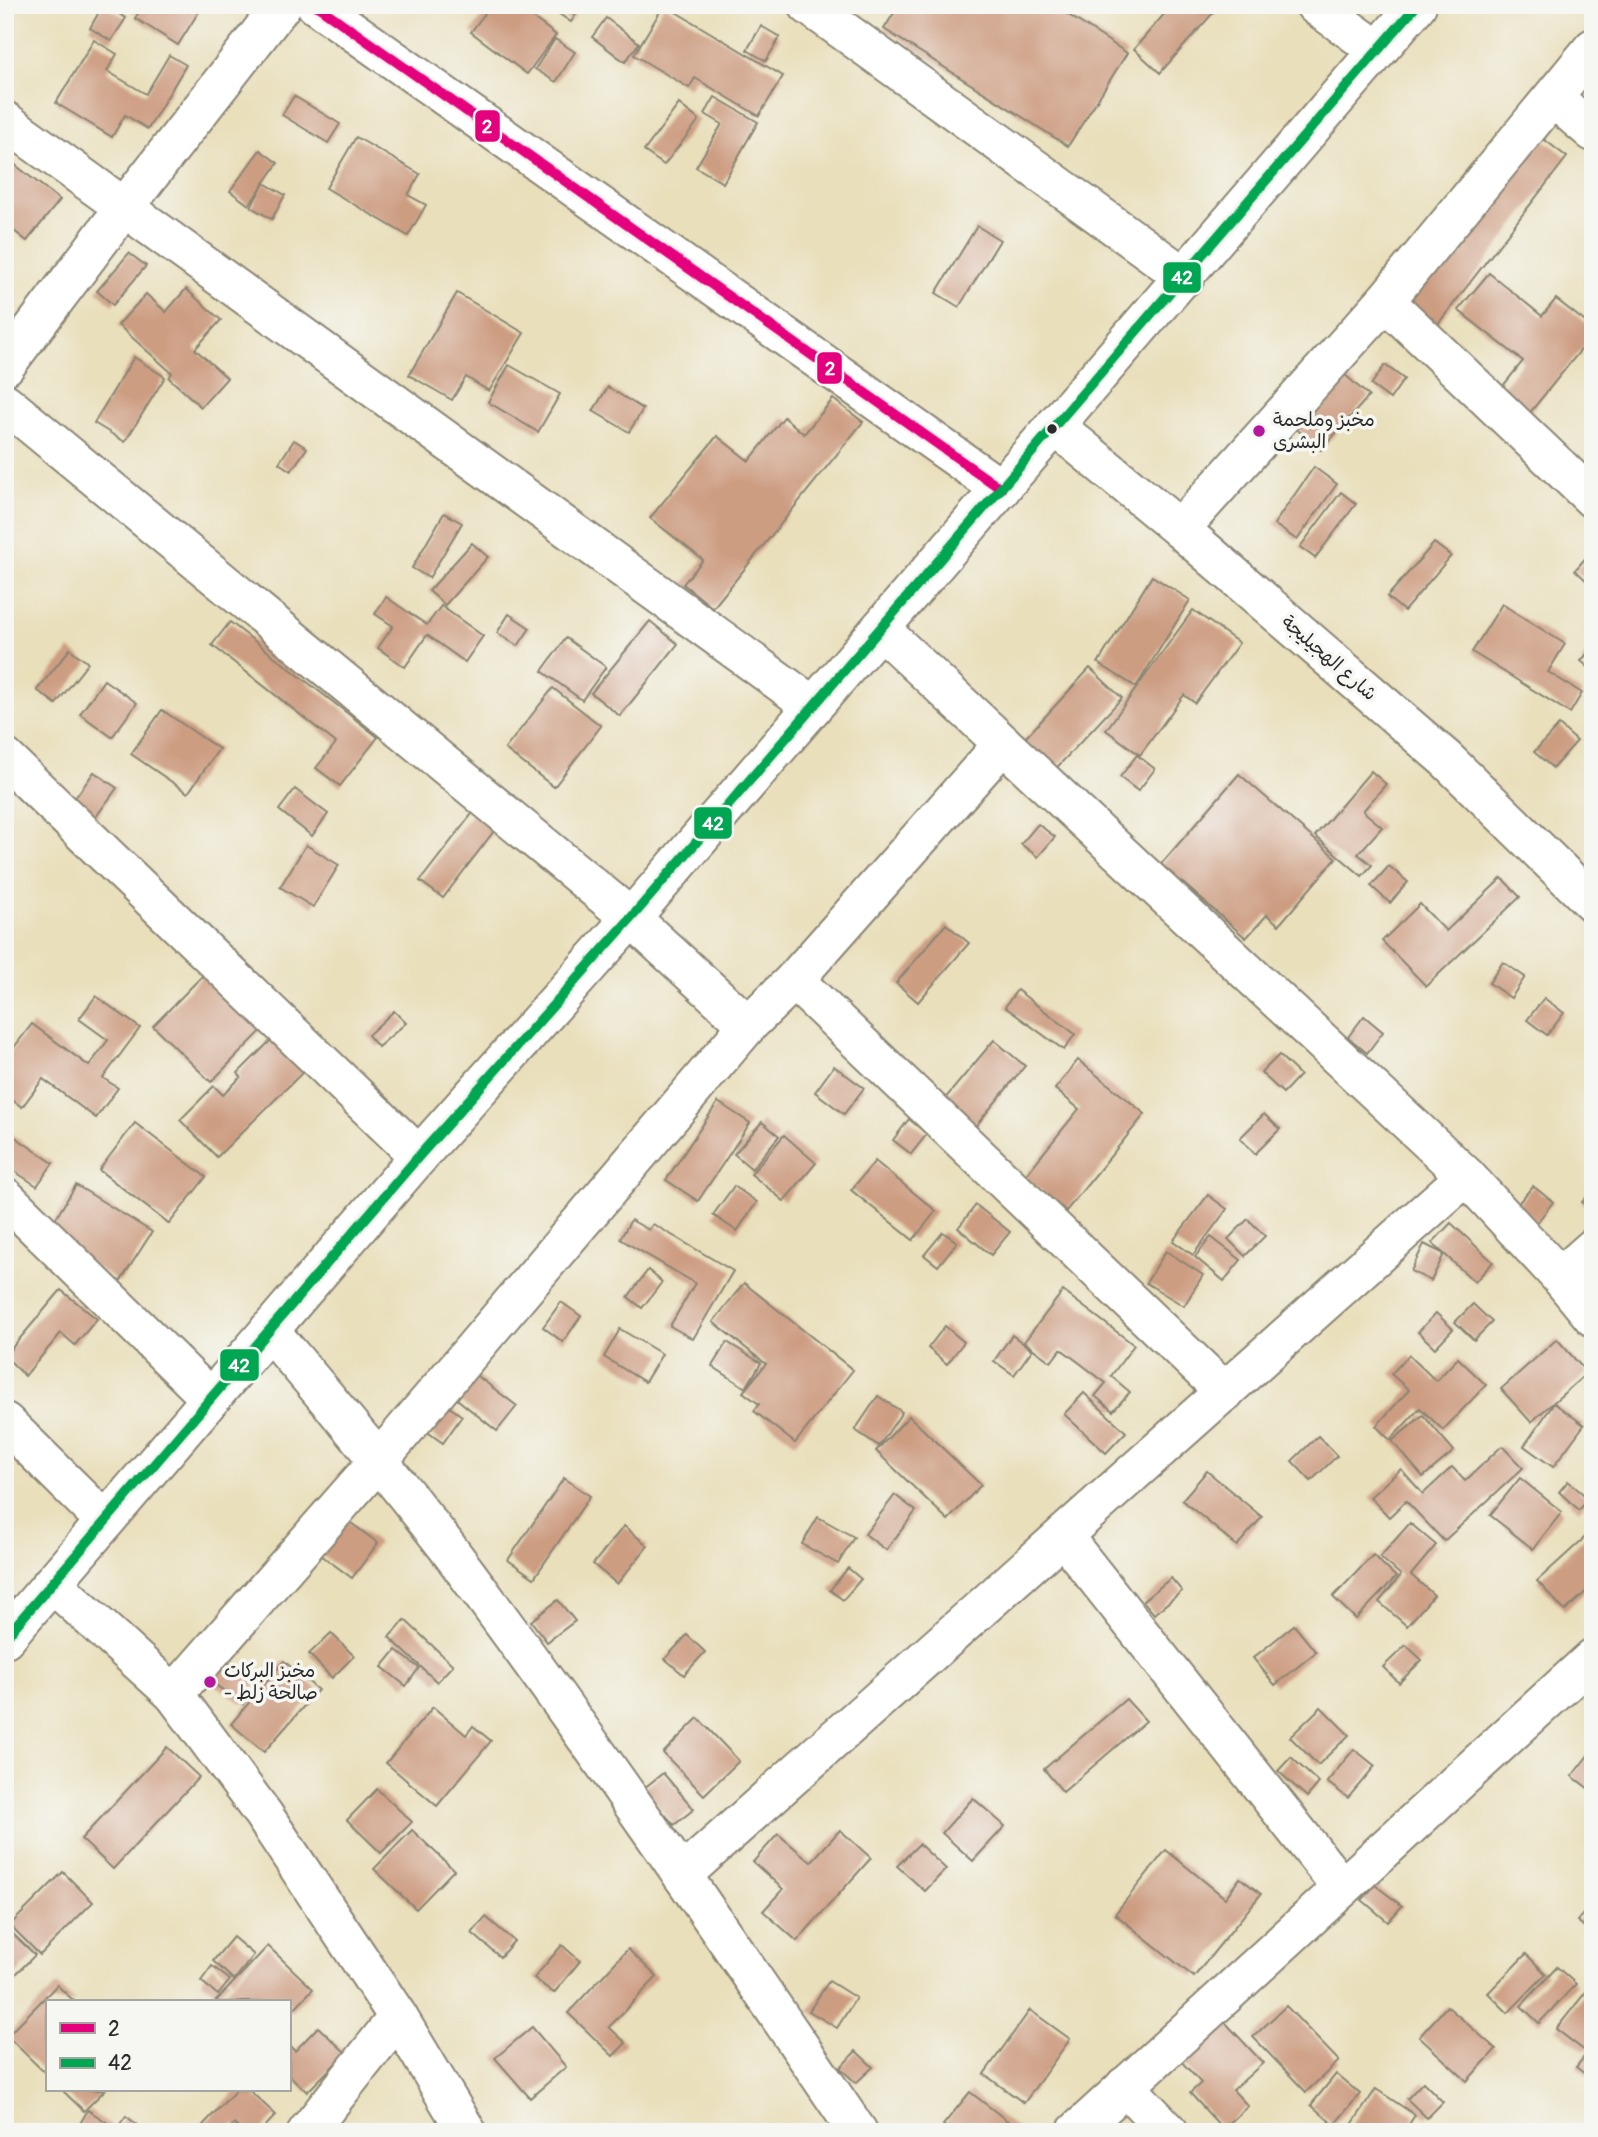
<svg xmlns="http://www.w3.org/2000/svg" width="1598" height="2137" font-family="Pangolin,'Playpen Sans Arabic',sans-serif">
<rect width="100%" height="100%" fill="#f6f6f2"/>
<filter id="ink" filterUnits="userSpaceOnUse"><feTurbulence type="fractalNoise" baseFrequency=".0143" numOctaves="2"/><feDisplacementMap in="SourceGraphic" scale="14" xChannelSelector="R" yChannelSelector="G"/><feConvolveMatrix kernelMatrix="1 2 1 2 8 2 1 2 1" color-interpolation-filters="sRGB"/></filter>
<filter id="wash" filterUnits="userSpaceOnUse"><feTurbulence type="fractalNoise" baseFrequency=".00686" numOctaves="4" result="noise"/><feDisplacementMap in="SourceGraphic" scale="28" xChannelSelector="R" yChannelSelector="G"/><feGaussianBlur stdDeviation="1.57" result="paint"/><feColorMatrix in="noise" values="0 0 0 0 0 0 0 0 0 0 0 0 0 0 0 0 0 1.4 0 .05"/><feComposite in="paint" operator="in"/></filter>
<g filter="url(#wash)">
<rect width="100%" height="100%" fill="#e9dfbb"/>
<g id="blocks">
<g fill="#cd9d82">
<path d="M103,5L126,18L111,41L90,28Z"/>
<path d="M124,5H139L134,13Z"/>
<path d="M144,5H203L178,45L135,18Z"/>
<path d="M218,5H235L227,13Z"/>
<path d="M491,5H516L556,35L527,74L471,32Z"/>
<path d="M546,5H582L571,22Z"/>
<path d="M664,5L783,76L759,116L695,78L689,88L634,55Z"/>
<path d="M899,5H918L928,11L932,5H1053L1127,53L1068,146L884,29Z"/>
<path d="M1172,5H1220L1160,73L1134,49Z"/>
<path d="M606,18L639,43L625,62L592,37Z"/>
<path d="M761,26L780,37L766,61L747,50Z"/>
<path d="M555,39L575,52L556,82L535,69Z"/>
<path d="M94,40L117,54L107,71L146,94L169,55L186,65L148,129L125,115L112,137L56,103Z"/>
<path d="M294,96L340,124L328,143L282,115Z"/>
<path d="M715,97L758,122L723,183L696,167L722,124L705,114Z"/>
<path d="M679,104L699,120L664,165L644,151Z"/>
<path d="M1537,134L1567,157L1431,333L1401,310Z"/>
<path d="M356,137L420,174L408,195L426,205L408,236L326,188Z"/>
<path d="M260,150L278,163L249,205L230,191Z"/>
<path d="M5,157L60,200L27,241L5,224Z"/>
<path d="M264,183L285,195L272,219L251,207Z"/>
<path d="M977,226L1000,240L959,307L936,293Z"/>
<path d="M129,253L146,266L113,305L97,291Z"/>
<path d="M1489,273L1542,316L1556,299L1593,328V335L1528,415L1498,392L1523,361L1458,310Z"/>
<path d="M186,289L221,320L195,349L227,378L201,407L169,378L172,373L118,325L146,294L166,312Z"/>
<path d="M457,293L524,333L489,391L466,377L452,400L409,375Z"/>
<path d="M134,357L165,377L125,442L94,423Z"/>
<path d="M509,365L560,394L538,432L488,402Z"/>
<path d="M1385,365L1404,379L1390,399L1371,385Z"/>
<path d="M1335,366L1369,396L1321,450L1287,421Z"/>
<path d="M608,387L643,409L629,432L593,411Z"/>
<path d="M833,399L863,422L713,608L683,584L703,560L650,518L717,436L749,461L784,417L804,434Z"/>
<path d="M294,440L307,448L291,471L279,463Z"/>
<path d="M1314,467L1337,484L1297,540L1274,524Z"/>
<path d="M1341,492L1356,504L1315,558L1300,547Z"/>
<path d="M444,513L462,523L429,578L412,568Z"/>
<path d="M472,543L488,557L445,605L429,591Z"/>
<path d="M1434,543L1451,556L1404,611L1387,597Z"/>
<path d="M1591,552L1593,582L1590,584L1575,570Z"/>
<path d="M1152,576L1190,600L1136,687L1098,663Z"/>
<path d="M386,597L427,625L441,606L483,636L465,662L427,635L405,667L378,648L393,626L375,614Z"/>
<path d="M1502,604L1565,644L1548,672L1582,693L1570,713L1472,652Z"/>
<path d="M1193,610L1239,643L1195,703L1184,695L1140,755L1106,730Z"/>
<path d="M509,614L530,628L518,646L497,633Z"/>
<path d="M650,621L678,644L620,716L591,693Z"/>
<path d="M230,622L378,737L340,786L316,768L336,743L212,645Z"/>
<path d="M566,638L606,667L582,700L542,671Z"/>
<path d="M1593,647V671L1581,661Z"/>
<path d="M70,649L88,663L56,704L37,690Z"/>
<path d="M1090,668L1122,698L1047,778L1016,748Z"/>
<path d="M104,680L137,703L112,737L80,714Z"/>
<path d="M553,688L601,726L554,787L505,749Z"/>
<path d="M162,710L219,749L188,793L131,754Z"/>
<path d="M1559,725L1577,741L1553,768L1534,752Z"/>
<path d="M1137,755L1155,769L1138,791L1120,777Z"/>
<path d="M1371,771L1386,784L1363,811L1382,827L1358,854L1372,865L1362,876L1315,836Z"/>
<path d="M94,772L117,788L95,818L73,801Z"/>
<path d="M1239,774L1336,858L1279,925L1267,915L1246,938L1161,864Z"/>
<path d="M295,789L328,814L312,836L279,810Z"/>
<path d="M475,810L497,827L443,898L420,881Z"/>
<path d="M1038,824L1055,837L1038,857L1021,844Z"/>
<path d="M306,845L339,865L313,907L280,887Z"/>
<path d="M1389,866L1408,882L1390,903L1371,886Z"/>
<path d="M1502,878L1520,897L1426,986L1382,941L1420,904L1446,931Z"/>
<path d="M946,924L969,943L918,1002L896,983Z"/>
<path d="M1503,962L1525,977L1511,998L1489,983Z"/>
<path d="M213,965L271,1021L211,1082L153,1026Z"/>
<path d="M1017,990L1075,1034L1064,1050L1005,1007Z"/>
<path d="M96,996L140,1028L103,1078L118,1088L96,1118L43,1079L22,1107L5,1095V1059L32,1024L89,1066L108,1040L79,1019Z"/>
<path d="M1544,998L1564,1013L1547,1035L1527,1020Z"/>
<path d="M394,1011L406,1023L378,1047L368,1035Z"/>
<path d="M1364,1016L1383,1032L1367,1053L1348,1037Z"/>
<path d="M276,1035L308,1067L217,1157L180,1120L214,1086L223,1095L241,1077L238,1073Z"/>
<path d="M994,1040L1025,1066L975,1127L943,1101Z"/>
<path d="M1279,1055L1300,1075L1283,1093L1261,1073Z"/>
<path d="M1078,1060L1145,1114L1066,1211L1024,1177L1079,1109L1055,1089Z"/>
<path d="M834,1066L864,1088L844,1114L815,1092Z"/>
<path d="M718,1102L750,1123L698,1201L666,1180Z"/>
<path d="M1264,1114L1280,1129L1255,1154L1240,1138Z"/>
<path d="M909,1119L927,1134L911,1154L893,1140Z"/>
<path d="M762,1122L779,1136L752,1169L734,1154Z"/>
<path d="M135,1123L206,1177L169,1224L99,1170Z"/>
<path d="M5,1130L53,1163L37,1186L5,1165Z"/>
<path d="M784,1135L816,1163L784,1201L751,1174Z"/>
<path d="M875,1161L936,1211L913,1240L851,1190Z"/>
<path d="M76,1185L152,1232L120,1282L45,1236Z"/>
<path d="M734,1186L757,1202L737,1231L713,1215Z"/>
<path d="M1533,1186L1553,1202L1536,1224L1515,1207Z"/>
<path d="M1593,1189V1211L1582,1202Z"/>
<path d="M1208,1195L1227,1209L1193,1255L1173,1241Z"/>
<path d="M976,1205L1010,1232L991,1255L958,1228Z"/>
<path d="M1248,1219L1265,1236L1245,1256L1228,1239Z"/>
<path d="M631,1220L649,1230L653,1224L733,1271L693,1339L670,1326L695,1283L620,1239Z"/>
<path d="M1451,1223L1493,1262L1475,1282L1432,1243Z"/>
<path d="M943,1232L957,1242L938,1266L924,1255Z"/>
<path d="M1211,1237L1241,1260L1224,1281L1195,1257Z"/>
<path d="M1424,1244L1444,1254L1431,1281L1411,1271Z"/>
<path d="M1166,1251L1203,1275L1184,1306L1146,1283Z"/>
<path d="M648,1270L662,1282L642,1308L628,1297Z"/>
<path d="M744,1283L853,1370L795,1443L754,1411L759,1404L743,1392L766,1364L713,1322Z"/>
<path d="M61,1290L97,1319L75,1345L61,1333L25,1376L5,1356Z"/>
<path d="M1063,1291L1134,1345L1111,1376L1130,1392L1113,1411L1095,1396L1106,1383L1061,1349L1051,1362L1024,1342Z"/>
<path d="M561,1302L581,1316L563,1342L543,1327Z"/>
<path d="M1473,1304L1492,1322L1474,1340L1455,1322Z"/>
<path d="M1436,1313L1453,1329L1435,1348L1418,1332Z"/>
<path d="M945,1326L964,1342L947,1364L928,1348Z"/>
<path d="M620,1329L662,1354L645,1382L604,1357Z"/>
<path d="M1012,1335L1032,1350L1014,1375L994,1361Z"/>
<path d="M1557,1339L1587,1373L1531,1422L1501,1389Z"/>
<path d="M727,1342L761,1363L746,1388L712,1366Z"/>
<path d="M1409,1355L1436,1381L1458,1358L1486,1385L1443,1430L1420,1408L1390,1440L1376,1426L1409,1390L1391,1374Z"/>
<path d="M476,1375L517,1406L497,1431L457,1399Z"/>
<path d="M1084,1393L1126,1432L1106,1453L1064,1414Z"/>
<path d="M878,1396L902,1412L879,1446L855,1430Z"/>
<path d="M438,1399L462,1416L443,1443L419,1426Z"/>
<path d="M1554,1403L1584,1425L1553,1467L1524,1446Z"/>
<path d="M1423,1415L1454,1451L1423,1477L1392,1441Z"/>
<path d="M909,1416L981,1485L948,1520L876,1451Z"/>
<path d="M1318,1436L1337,1456L1311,1481L1292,1461Z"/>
<path d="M1502,1446L1523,1468L1444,1541L1406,1501L1389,1517L1370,1497L1401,1469L1423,1494L1452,1467L1465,1481Z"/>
<path d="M1207,1471L1262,1517L1237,1546L1182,1500Z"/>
<path d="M564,1478L590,1496L534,1578L508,1560Z"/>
<path d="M1520,1478L1562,1512L1533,1549L1490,1515Z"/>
<path d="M1568,1481L1589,1499L1579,1510L1559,1492Z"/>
<path d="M895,1495L916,1511L886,1550L865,1534Z"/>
<path d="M818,1517L854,1537L838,1564L802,1544Z"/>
<path d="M347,1520L378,1543L352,1578L321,1555Z"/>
<path d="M1410,1523L1436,1545L1411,1575L1434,1595L1407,1626L1379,1602L1401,1575L1380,1557Z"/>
<path d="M624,1526L648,1546L617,1584L593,1564Z"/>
<path d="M1593,1530V1585L1565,1611L1537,1581Z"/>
<path d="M1373,1555L1396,1577L1356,1619L1333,1597Z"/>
<path d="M848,1568L861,1579L843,1600L830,1590Z"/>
<path d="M1171,1578L1182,1591L1154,1614L1143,1601Z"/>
<path d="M558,1600L575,1621L547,1642L531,1621Z"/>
<path d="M405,1620L453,1665L437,1682L389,1637Z"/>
<path d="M1294,1625L1316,1652L1275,1685L1253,1658Z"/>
<path d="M331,1633L354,1656L332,1678L309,1654Z"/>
<path d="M687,1635L705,1652L684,1675L665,1659Z"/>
<path d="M1406,1645L1422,1660L1399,1683L1383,1667Z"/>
<path d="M396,1650L419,1668L406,1686L382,1667Z"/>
<path d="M225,1660L257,1683L243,1704L210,1681Z"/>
<path d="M284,1661L318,1690L264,1752L231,1724Z"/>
<path d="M1126,1699L1146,1721L1063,1792L1044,1769Z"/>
<path d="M433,1707L466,1735L473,1726L491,1741L437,1806L386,1763Z"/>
<path d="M1321,1707L1349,1735L1318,1765L1290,1737Z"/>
<path d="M698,1718L739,1761L704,1795L663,1753Z"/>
<path d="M167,1747L199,1777L113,1869L81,1839Z"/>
<path d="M1354,1749L1375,1766L1348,1798L1327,1782Z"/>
<path d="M1593,1749V1792L1572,1776Z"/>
<path d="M1291,1757L1319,1783L1307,1797L1278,1771Z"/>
<path d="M663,1773L694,1809L674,1825L643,1789Z"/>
<path d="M377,1789L412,1822L381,1853L347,1820Z"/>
<path d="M973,1798L1005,1826L973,1861L942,1833Z"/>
<path d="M412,1830L454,1870L416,1909L374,1869Z"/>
<path d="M840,1830L871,1858L797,1941L763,1911L783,1889L753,1862L778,1834L811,1862Z"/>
<path d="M919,1844L946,1869L925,1891L897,1866Z"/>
<path d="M1166,1850L1225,1898L1240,1878L1261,1894L1194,1977L1115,1914Z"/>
<path d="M63,1872L93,1902L40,1955L10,1925Z"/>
<path d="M1375,1885L1402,1906L1388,1922L1362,1900Z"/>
<path d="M1593,1902V1933L1577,1921Z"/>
<path d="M486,1917L514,1941L500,1957L472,1933Z"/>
<path d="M10,1931L35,1955L5,1985V1936Z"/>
<path d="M233,1937L254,1955L234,1980L213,1961Z"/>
<path d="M562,1945L580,1961L554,1993L534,1978Z"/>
<path d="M268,1946L313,1989L289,2014V2002H215Z"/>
<path d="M628,1949L657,1977L609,2027L626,2043L613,2056L568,2013Z"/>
<path d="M1526,1954L1546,1974L1508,2013L1488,1993Z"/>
<path d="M212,1966L230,1980L218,1995L201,1981Z"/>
<path d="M1557,1967L1576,1984L1539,2023L1521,2006Z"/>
<path d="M829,1981L856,1998L837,2028L809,2011Z"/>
<path d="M1593,1983V2041L1585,2051L1556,2029Z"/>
<path d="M57,1985L75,2002H47V2075L7,2036Z"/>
<path d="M1286,2006L1339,2061L1306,2092L1253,2037Z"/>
<path d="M1447,2006L1496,2049L1467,2081L1419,2037Z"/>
<path d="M1030,2010L1070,2039L1024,2103L984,2074Z"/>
<path d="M1223,2020L1263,2063L1233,2090L1248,2106L1223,2129L1190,2093L1201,2083L1179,2059Z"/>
<path d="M318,2027L346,2053L307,2092L289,2075V2046L295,2051Z"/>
<path d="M532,2027L566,2067L530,2098L495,2058Z"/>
<path d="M1593,2046V2080L1576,2067Z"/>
<path d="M856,2051L873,2067L856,2083L840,2068Z"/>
<path d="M1336,2074L1360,2094L1334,2125L1311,2105Z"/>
<path d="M1423,2082L1443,2102L1427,2118L1407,2099Z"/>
<path d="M1376,2089L1415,2115L1404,2132H1347Z"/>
<path d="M62,2090H105L84,2111Z"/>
<path d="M236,2090H249L276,2115L260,2132H242L234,2124L227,2132H210L203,2125Z"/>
<path d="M970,2092L1018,2129L1016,2132H952L943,2125Z"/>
<path d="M88,2110L111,2125L107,2132H75Z"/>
<path d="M126,2116L146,2132H114Z"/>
</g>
</g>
</g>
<g filter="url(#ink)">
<use href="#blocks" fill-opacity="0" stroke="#8a8573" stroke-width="2"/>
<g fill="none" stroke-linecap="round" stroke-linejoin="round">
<defs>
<g id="minor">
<path d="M316,5L1001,489"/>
<path d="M808,5L1185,277"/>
<path d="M1315,5L1378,50"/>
<path d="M1553,98L1593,132"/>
<path d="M5,121L813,706"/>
<path d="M1385,301L1593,499"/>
<path d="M5,366L124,208L282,5"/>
<path d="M5,403L631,918L748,1025"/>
<path d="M1055,426L1180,529L1447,760L1593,903"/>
<path d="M1180,529L1385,301L1593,48"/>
<path d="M880,629L1466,1176L1560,1277L1593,1317"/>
<path d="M5,758L419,1156"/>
<path d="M794,980L1225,1392"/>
<path d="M5,1197L210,1398"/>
<path d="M1560,1277L1593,1248"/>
<path d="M269,1330C330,1401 390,1473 447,1547C590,1738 724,1935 858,2132"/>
<path d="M5,1422L105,1521"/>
<path d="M1063,1536L1342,1888"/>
<path d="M52,1583L174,1694L263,1814L398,2017L467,2132"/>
<path d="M174,1694L379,1460L748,1025L794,980L1003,744"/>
<path d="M682,1875L1466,1176"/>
<path d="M1125,2086L1169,2132"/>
<path d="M307,2132L398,2017"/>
<path d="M1076,2132L1593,1658"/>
</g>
<path id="major" d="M5,1638L419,1156L631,918L1417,5"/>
</defs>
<use href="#minor" stroke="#8a8573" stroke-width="42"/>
<use href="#major" stroke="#8a8573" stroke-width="42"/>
<use href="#minor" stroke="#fff" stroke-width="38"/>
<use href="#major" stroke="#fff" stroke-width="38"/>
<defs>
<path id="bus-1" d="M316,5L1001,489"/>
<path id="bus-2" d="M5,1638L419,1156L631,918L1417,5"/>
</defs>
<use href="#bus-1" stroke="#f6f6f2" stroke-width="16"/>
<use href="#bus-2" stroke="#f6f6f2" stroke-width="16"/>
<use href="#bus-1" stroke="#e5007d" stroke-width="10"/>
<use href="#bus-2" stroke="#00a651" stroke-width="10"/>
</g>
</g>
<circle fill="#2b2b2b" stroke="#f6f6f2" stroke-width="2.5" cx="1052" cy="429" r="6"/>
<g fill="#b5179e" stroke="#f6f6f2" stroke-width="2.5">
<circle cx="1259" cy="431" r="7"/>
<circle cx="210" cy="1682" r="7"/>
</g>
<g text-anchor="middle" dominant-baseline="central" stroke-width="7" stroke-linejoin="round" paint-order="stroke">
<g font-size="19" fill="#2b2b2b" stroke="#f6f6f2" text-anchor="start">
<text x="1273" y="420">مخبز وملحمة<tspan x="1273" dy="22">البشرى</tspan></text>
<text x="224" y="1671">مخبز البركات<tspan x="224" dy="22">- صالحة زلط</tspan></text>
</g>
<g font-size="19" fill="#2b2b2b" stroke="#f6f6f2">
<text transform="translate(1329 658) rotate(41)">شارع الهجيليجة</text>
</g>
</g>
<g stroke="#f6f6f2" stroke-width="2.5">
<rect x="474" y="109" width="27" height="34" rx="7" fill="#e5007d"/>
<rect x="1162" y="261" width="40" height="33" rx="7" fill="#00a651"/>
<rect x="816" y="351" width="27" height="34" rx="7" fill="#e5007d"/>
<rect x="693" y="806" width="40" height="34" rx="7" fill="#00a651"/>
<rect x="219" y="1348" width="41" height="34" rx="7" fill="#00a651"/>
</g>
<g font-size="19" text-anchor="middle" font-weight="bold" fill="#fff">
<text x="487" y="133">2</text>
<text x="1182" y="284">42</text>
<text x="830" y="375">2</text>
<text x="713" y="830">42</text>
<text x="239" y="1372">42</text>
</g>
<rect width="1598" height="2137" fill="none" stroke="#f6f6f2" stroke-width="28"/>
<rect x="46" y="2000" width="245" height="91" fill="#f6f6f2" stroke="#a5a5a2" stroke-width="2"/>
<rect x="60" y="2023" width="35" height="10" fill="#e5007d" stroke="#a5a5a2" stroke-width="2"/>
<text x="108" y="2036" font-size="21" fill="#2b2b2b">2</text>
<rect x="60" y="2058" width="35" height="10" fill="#00a651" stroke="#a5a5a2" stroke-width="2"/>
<text x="108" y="2070" font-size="21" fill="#2b2b2b">42</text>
</svg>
